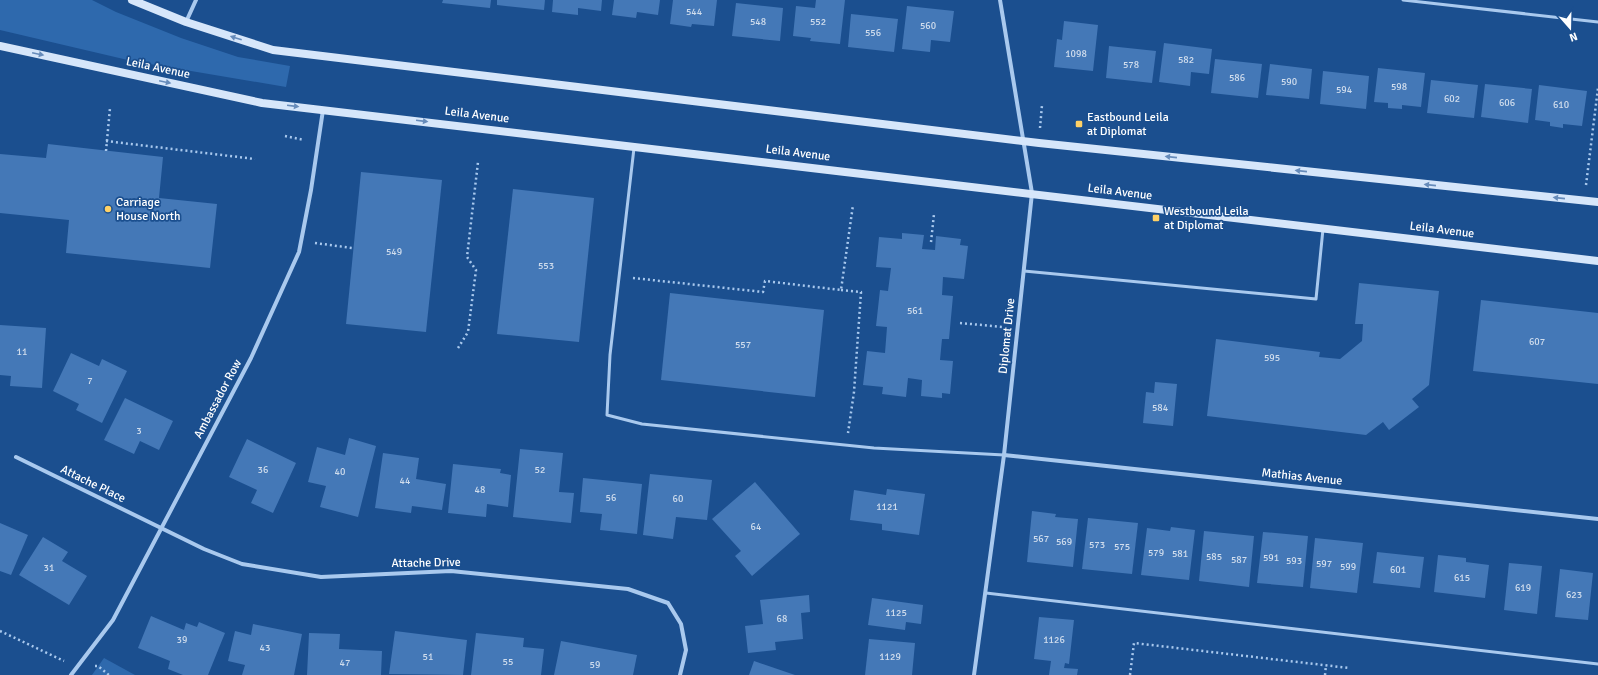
<svg xmlns="http://www.w3.org/2000/svg" width="1598" height="675" font-family="Signika,sans-serif">
<rect width="100%" height="100%" fill="#1b4f8f"/>
<g fill="#2e69ad">
<path d="M0,0H92L116,12L181,38L238,57L290,66L286,87L132,61L0,30Z"/>
<path d="M104,658L135,675H92Z"/>
</g>
<g fill="#4478b7">
<path d="M443,0H491L490,8L442,3Z"/>
<path d="M497,0H545L544,10L497,5Z"/>
<path d="M553,0H602L601,11L578,8V15L552,12Z"/>
<path d="M614,0H660L658,15L637,12L636,18L612,15Z"/>
<path d="M673,0H717L714,26L692,24L691,27L670,24Z"/>
<path d="M816,0H845L840,44L810,41L811,38L793,36L796,6L815,8Z"/>
<path d="M736,3L783,8L780,41L732,36Z"/>
<path d="M907,6L954,11L950,42L931,40L930,52L902,49Z"/>
<path d="M851,14L898,19L894,52L848,47Z"/>
<path d="M1064,21L1098,25L1093,71L1054,67L1057,39L1062,40Z"/>
<path d="M1164,43L1212,49L1209,74L1191,72L1190,86L1159,82Z"/>
<path d="M1109,46L1156,51L1152,83L1106,78Z"/>
<path d="M1215,59L1262,64L1258,98L1211,93Z"/>
<path d="M1270,64L1312,69L1309,99L1266,95Z"/>
<path d="M1378,68L1425,73L1421,107L1402,105V109L1388,108V103L1374,102Z"/>
<path d="M1323,71L1369,76L1366,109L1320,104Z"/>
<path d="M1431,80L1478,85L1474,118L1427,113Z"/>
<path d="M1485,84L1532,89L1528,123L1481,117Z"/>
<path d="M1539,85L1587,91L1582,126L1563,124V128L1550,126V122L1535,120Z"/>
<path d="M48,144L163,157L159,198L217,204L210,268L66,253L69,220L0,213V154L46,158Z"/>
<path d="M361,172L442,180L426,332L346,324Z"/>
<path d="M513,189L594,198L579,342L497,334Z"/>
<path d="M902,233L924,235L922,249L935,250L936,236L961,239L960,245L968,246L964,279L943,277L942,295L953,296L949,339H942L940,360L953,361L950,394L942,393V398L921,396L922,380L908,378L906,397L882,394L883,387L863,385L867,351L885,353L887,327L876,326L880,290L888,291L891,268L876,267L879,237L902,239Z"/>
<path d="M1359,283L1439,291L1429,385L1412,399L1419,407L1389,430L1383,422L1366,435L1207,416L1216,339L1320,352L1319,357L1340,359L1362,341L1363,324H1355Z"/>
<path d="M670,293L824,310L815,397L661,380Z"/>
<path d="M1481,300L1598,313V384L1473,371Z"/>
<path d="M0,325L46,328L42,388L10,386L11,376L0,375Z"/>
<path d="M71,353L99,366L102,359L127,371L102,423L76,410L79,404L53,391Z"/>
<path d="M1155,382L1177,384L1173,426L1143,423L1146,392L1154,393Z"/>
<path d="M125,398L173,421L159,450L140,441L134,454L104,440Z"/>
<path d="M349,438L376,446L358,517L320,507L326,486L308,482L317,447L345,455Z"/>
<path d="M247,439L296,463L273,513L251,503L257,490L229,477Z"/>
<path d="M520,449L563,453L559,492L574,493L571,523L513,517Z"/>
<path d="M383,453L419,458L416,479L446,484L442,510L412,506L411,513L375,508Z"/>
<path d="M453,464L501,469L500,473L511,475L508,507L487,504L486,517L448,513Z"/>
<path d="M650,474L712,480L707,520L676,517L673,539L643,535Z"/>
<path d="M583,478L642,484L637,534L600,530L602,514L580,512Z"/>
<path d="M755,482L800,534L752,576L735,556L741,551L712,519Z"/>
<path d="M887,489L925,494L919,535L882,530V524L850,520L854,490L886,495Z"/>
<path d="M1032,511L1056,514L1055,517L1078,519L1073,567L1027,562Z"/>
<path d="M1088,518L1138,523L1132,574L1082,569Z"/>
<path d="M0,523L28,535L11,575L0,571Z"/>
<path d="M1171,527L1195,530L1189,580L1141,575L1147,528L1170,531Z"/>
<path d="M1204,531L1254,536L1249,587L1199,581Z"/>
<path d="M1263,532L1308,536L1303,587L1257,583Z"/>
<path d="M43,537L68,552L62,561L87,576L69,605L19,575Z"/>
<path d="M1315,538L1363,543L1357,593L1310,588Z"/>
<path d="M1377,552L1424,557L1420,588L1373,583Z"/>
<path d="M1438,555L1466,558V562L1489,565L1485,598L1434,592Z"/>
<path d="M1509,563L1542,566L1537,614L1504,610Z"/>
<path d="M1560,569L1593,573L1588,620L1555,617Z"/>
<path d="M809,595L810,612L801,613L803,639L775,642L776,650L748,653L745,626L763,624L760,600Z"/>
<path d="M872,598L923,605L921,624L906,622L905,630L868,625Z"/>
<path d="M151,616L184,630L186,623L197,627L199,622L225,633L208,675H183L168,669L170,661L138,648Z"/>
<path d="M1039,617L1074,620L1069,664L1065,663L1064,668L1078,669L1077,675H1049L1051,661L1034,659Z"/>
<path d="M253,624L302,634L294,675H242L245,665L228,661L235,631L251,635Z"/>
<path d="M395,631L467,640L463,675L389,674Z"/>
<path d="M309,633L340,634L339,649L382,651L381,675H307Z"/>
<path d="M476,633L524,638L523,647L544,649L541,675H471Z"/>
<path d="M869,639L915,643L912,675H865Z"/>
<path d="M561,641L637,655L633,675H554Z"/>
<path d="M754,661L795,675H749Z"/>
</g>
<g fill="none" stroke-linecap="round" stroke-linejoin="round">
<g stroke="#a9c9ee" stroke-width="2.5" stroke-dasharray="2 3" stroke-linecap="butt">
<path d="M1040,128L1042,105"/>
<path d="M285,136L304,140"/>
<path d="M106,141L255,159"/>
<path d="M106,151L110,108"/>
<path d="M1586,185L1598,88"/>
<path d="M931,242L934,214"/>
<path d="M315,243L352,248"/>
<path d="M633,278L763,292L765,281L841,290L853,205"/>
<path d="M841,290L861,292L854,392L848,433"/>
<path d="M960,323L1003,327"/>
<path d="M458,348L468,332L476,270L467,257L478,162"/>
<path d="M0,631L64,661"/>
<path d="M95,666H98L109,675"/>
<path d="M1130,675L1134,643L1349,668"/>
<path d="M1325,675L1326,665"/>
</g>
<g stroke="#a9c9ee" stroke-width="3">
<path d="M1403,0L1598,22"/>
<path d="M634,148L610,355L607,415L642,424L874,448L1004,455"/>
<path d="M1024,271L1316,299L1323,229"/>
<path d="M986,593L1598,664"/>
</g>
<g stroke="#a9c9ee" stroke-width="4">
<path d="M186,22L196,0"/>
<path d="M1004,455L1598,519"/>
<path d="M16,457L204,549L242,564L321,577L451,571L628,589L668,603L681,624L686,650L680,675"/>
<path d="M71,675L113,620L251,358L299,252L311,190L323,110"/>
<path d="M974,675L1004,455L1032,193L1000,0"/>
</g>
<g stroke="#d6e6fa" stroke-width="8">
<path d="M132,0L186,22L273,50L1039,143L1598,202"/>
<path d="M0,46L262,103L1598,261"/>
</g>
</g>
<defs><path id="oneway-solid" d="M-6-.8H1V-3.2L6.5 0L1 3.2V.8H-6Z"/></defs>
<g fill="#668bba">
<use href="#oneway-solid" transform="translate(236 38) rotate(-162)"/>
<use href="#oneway-solid" transform="translate(38 54) rotate(12)"/>
<use href="#oneway-solid" transform="translate(165 82) rotate(12)"/>
<use href="#oneway-solid" transform="translate(293 106) rotate(7)"/>
<use href="#oneway-solid" transform="translate(422 121) rotate(7)"/>
<use href="#oneway-solid" transform="translate(1171 157) rotate(-174)"/>
<use href="#oneway-solid" transform="translate(1301 171) rotate(-174)"/>
<use href="#oneway-solid" transform="translate(1430 185) rotate(-174)"/>
<use href="#oneway-solid" transform="translate(1559 198) rotate(-174)"/>
</g>
<g fill="#ffd166" stroke="#1b4f8f" stroke-width="1.5">
<rect x="1075" y="120" width="8" height="8" rx="2"/>
<circle cx="108" cy="209" r="4"/>
<rect x="1152" y="214" width="8" height="8" rx="2"/>
</g>
<g text-anchor="middle" dominant-baseline="central" stroke-width="3.5" stroke-linejoin="round" paint-order="stroke">
<g font-size="10" fill="#d0dded">
<text x="694" y="12">544</text>
<text x="758" y="22">548</text>
<text x="818" y="22">552</text>
<text x="928" y="26">560</text>
<text x="873" y="33">556</text>
<text x="1076" y="54">1098</text>
<text x="1186" y="60">582</text>
<text x="1131" y="65">578</text>
<text x="1237" y="78">586</text>
<text x="1289" y="82">590</text>
<text x="1399" y="87">598</text>
<text x="1344" y="90">594</text>
<text x="1452" y="99">602</text>
<text x="1507" y="103">606</text>
<text x="1561" y="105">610</text>
<text x="394" y="252">549</text>
<text x="546" y="266">553</text>
<text x="915" y="311">561</text>
<text x="1537" y="342">607</text>
<text x="743" y="345">557</text>
<text x="22" y="352">11</text>
<text x="1272" y="358">595</text>
<text x="90" y="381">7</text>
<text x="1160" y="408">584</text>
<text x="139" y="431">3</text>
<text x="263" y="470">36</text>
<text x="540" y="470">52</text>
<text x="340" y="472">40</text>
<text x="405" y="481">44</text>
<text x="480" y="490">48</text>
<text x="611" y="498">56</text>
<text x="678" y="499">60</text>
<text x="887" y="507">1121</text>
<text x="756" y="527">64</text>
<text x="1041" y="539">567</text>
<text x="1064" y="542">569</text>
<text x="1097" y="545">573</text>
<text x="1122" y="547">575</text>
<text x="1156" y="553">579</text>
<text x="1180" y="554">581</text>
<text x="1214" y="557">585</text>
<text x="1271" y="558">591</text>
<text x="1239" y="560">587</text>
<text x="1294" y="561">593</text>
<text x="1324" y="564">597</text>
<text x="1348" y="567">599</text>
<text x="49" y="568">31</text>
<text x="1398" y="570">601</text>
<text x="1462" y="578">615</text>
<text x="1523" y="588">619</text>
<text x="1574" y="595">623</text>
<text x="896" y="613">1125</text>
<text x="782" y="619">68</text>
<text x="182" y="640">39</text>
<text x="1054" y="640">1126</text>
<text x="265" y="648">43</text>
<text x="428" y="657">51</text>
<text x="890" y="657">1129</text>
<text x="508" y="662">55</text>
<text x="345" y="663">47</text>
<text x="595" y="665">59</text>
</g>
<g font-size="12" fill="#fff" stroke="#1b4f8f">
<text transform="translate(158 68) rotate(12)">Leila Avenue</text>
<text transform="translate(477 115) rotate(7)">Leila Avenue</text>
<text transform="translate(798 153) rotate(7)">Leila Avenue</text>
<text transform="translate(1120 192) rotate(7)">Leila Avenue</text>
<text transform="translate(1442 230) rotate(7)">Leila Avenue</text>
<text transform="translate(1007 336) rotate(-84)">Diplomat Drive</text>
<text transform="translate(218 399) rotate(-62)">Ambassador Row</text>
<text transform="translate(1302 477) rotate(6)">Mathias Avenue</text>
<text transform="translate(93 484) rotate(26)">Attache Place</text>
<text transform="translate(426 563) rotate(-1)">Attache Drive</text>
</g>
<g font-size="12" fill="#fff" stroke="#1b4f8f" text-anchor="start">
<text x="1087" y="117">Eastbound Leila<tspan x="1087" dy="14">at Diplomat</tspan></text>
<text x="116" y="202">Carriage<tspan x="116" dy="14">House North</tspan></text>
<text x="1164" y="211">Westbound Leila<tspan x="1164" dy="14">at Diplomat</tspan></text>
</g>
</g>
<g transform="translate(1570 28) rotate(160)" stroke="#1b4f8f" stroke-width="3" paint-order="stroke">
<path d="M0-3L7 15L0 10L-7 15Z" fill="#ffffff"/>
<text y="-6" font-size="11" font-weight="bold" text-anchor="middle" fill="#ffffff">N</text>
</g>
</svg>
